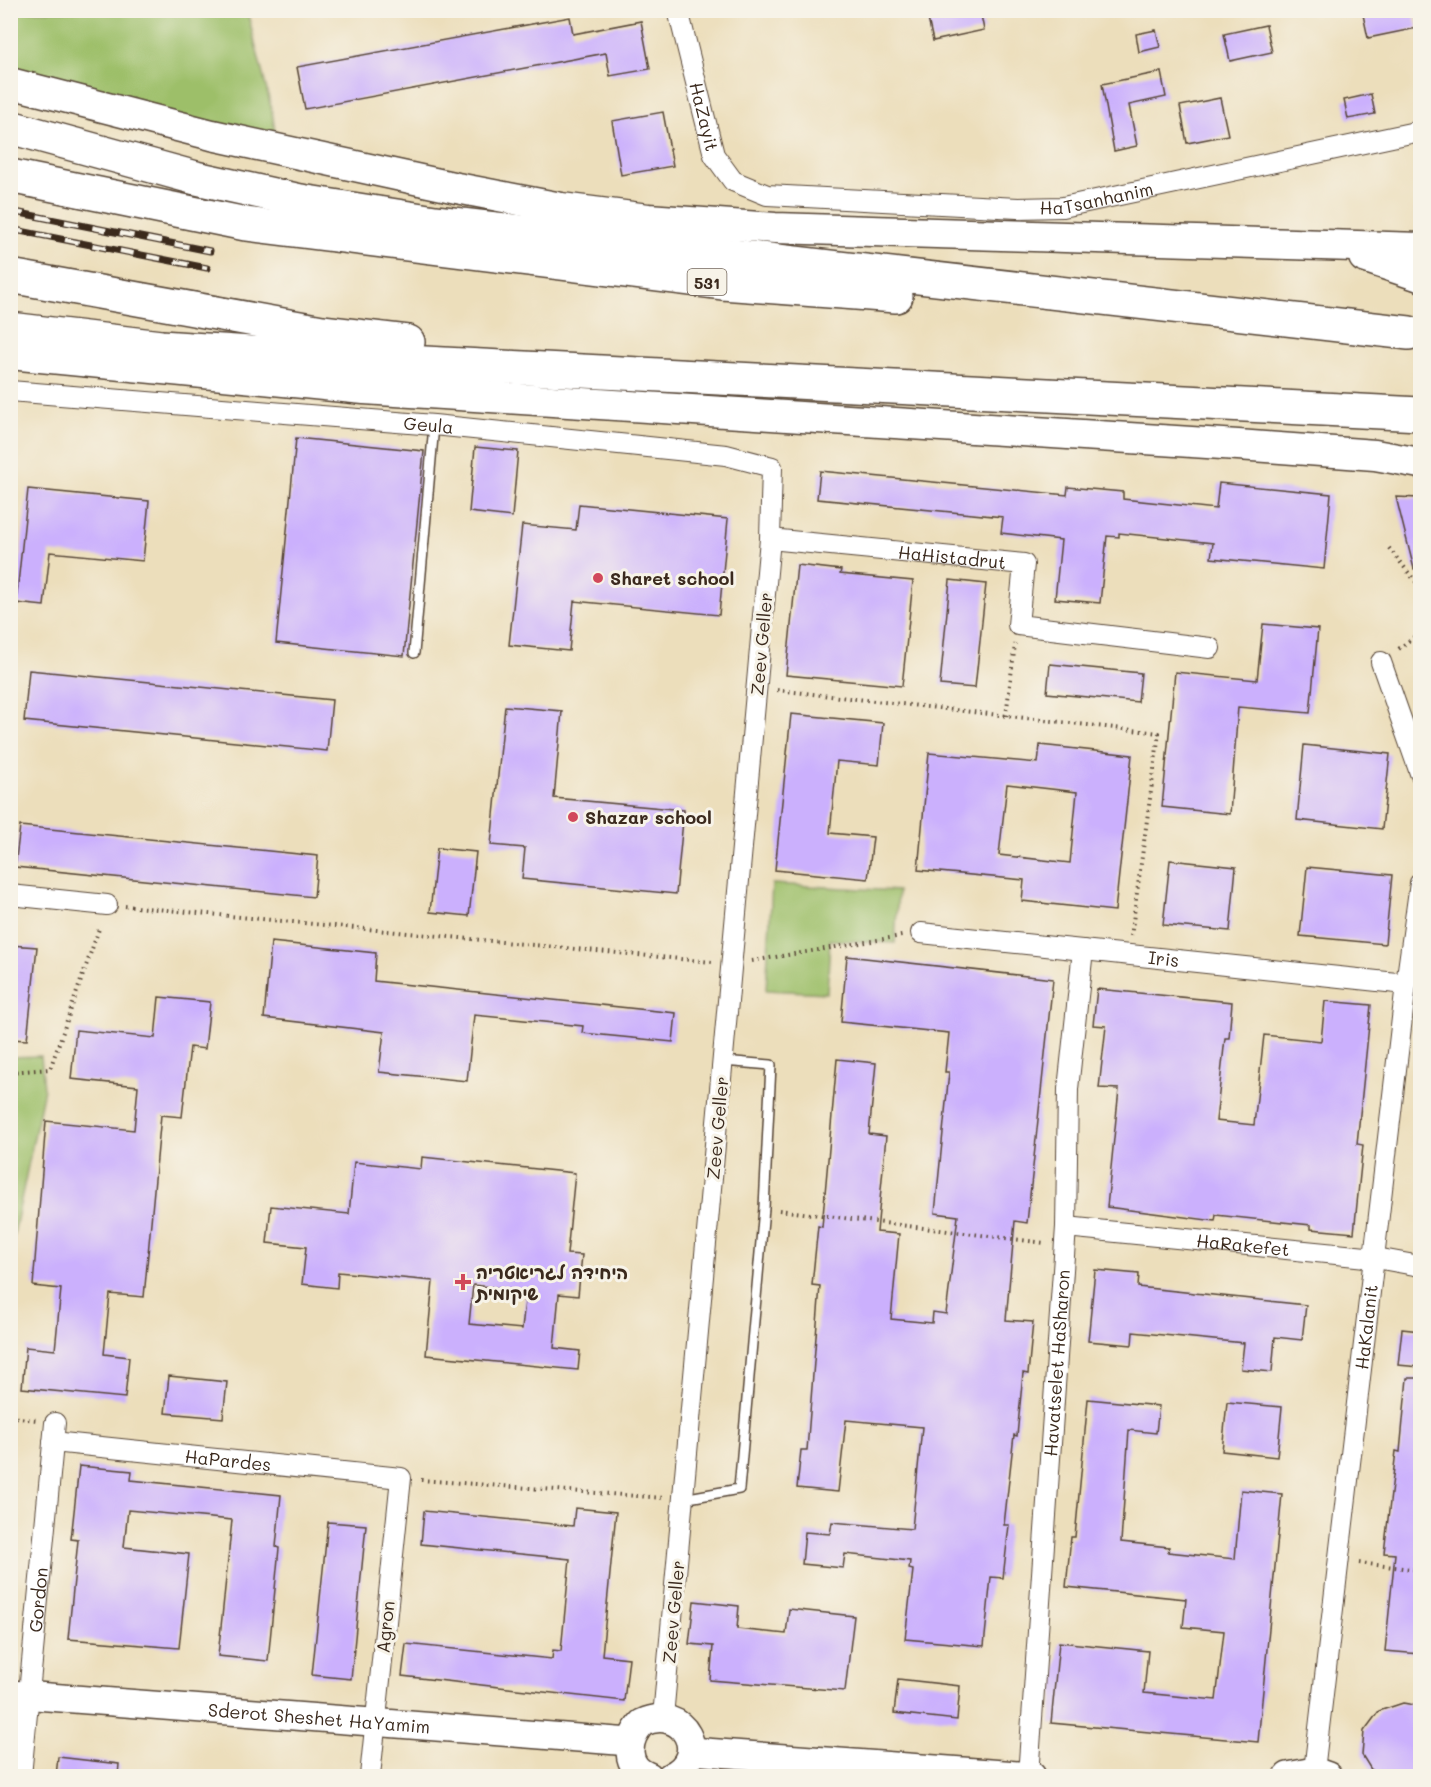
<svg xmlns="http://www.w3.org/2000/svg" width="1431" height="1787" font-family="Mali,'Playpen Sans Hebrew',sans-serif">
<rect width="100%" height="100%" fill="#f7f3e8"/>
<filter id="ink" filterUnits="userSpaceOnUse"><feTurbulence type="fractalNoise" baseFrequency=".0167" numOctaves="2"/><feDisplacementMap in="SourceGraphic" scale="12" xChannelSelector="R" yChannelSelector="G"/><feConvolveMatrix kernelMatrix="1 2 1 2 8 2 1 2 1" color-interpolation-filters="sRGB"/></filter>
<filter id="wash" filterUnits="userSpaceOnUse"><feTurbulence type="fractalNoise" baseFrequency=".008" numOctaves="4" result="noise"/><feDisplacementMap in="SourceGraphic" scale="24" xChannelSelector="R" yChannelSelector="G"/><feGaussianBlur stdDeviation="1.35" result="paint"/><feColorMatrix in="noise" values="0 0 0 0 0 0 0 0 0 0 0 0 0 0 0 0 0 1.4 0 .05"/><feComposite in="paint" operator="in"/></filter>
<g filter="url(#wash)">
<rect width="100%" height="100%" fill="#ecdebb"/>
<g fill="#9dbf69" stroke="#6c7444" stroke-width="1.5">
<path d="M11,11H247L272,111L277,146L11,77Z"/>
<path d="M772,884L898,891L895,943L830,940L827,993L766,990Z"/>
<path d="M41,1056L44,1089L11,1248V1057Z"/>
</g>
<g id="blocks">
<g fill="#cbb0fd" fill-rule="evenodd">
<path d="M926,10H980L984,30L933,41Z"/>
<path d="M1362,10H1413L1417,28L1368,38Z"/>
<path d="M570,17L573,34L641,21L650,69L610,76L606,53L305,109L297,67Z"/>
<path d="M1266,25L1272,52L1230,61L1224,34Z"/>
<path d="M1156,30L1160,47L1139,52L1136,34Z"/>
<path d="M1161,72L1166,97L1129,105L1137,146L1114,151L1102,84Z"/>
<path d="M1371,94L1375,114L1348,119L1344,100Z"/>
<path d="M1220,98L1228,135L1187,143L1180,106Z"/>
<path d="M663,112L673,166L621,175L612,121Z"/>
<path d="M296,438L424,451L404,656L276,643Z"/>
<path d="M475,447L518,451L512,517L469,512Z"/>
<path d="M820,471L1067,495L1068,487L1123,492V499L1216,509L1219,483L1331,494L1324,569L1211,558L1213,543L1119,533V537L1107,536L1100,603L1055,599L1061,540L1001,533L1003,517L817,499Z"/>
<path d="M28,489L149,501L143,561L50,552L44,606L16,603Z"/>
<path d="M1396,497L1420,498V569H1414Z"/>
<path d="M579,504L728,519L719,615L574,601L569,651L509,645L522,525L576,530Z"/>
<path d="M797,565L841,570L840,574L913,581L902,686L786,675Z"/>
<path d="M950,580L986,584L975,688L940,685Z"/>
<path d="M1263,624L1318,629L1310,713L1238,707L1230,814L1162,807L1175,672L1257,680Z"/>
<path d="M1050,664L1141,673L1138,702L1047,693Z"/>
<path d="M29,670L332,700L327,751L24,721Z"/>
<path d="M505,706L562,711L554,798L684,810L676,894L522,879L525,848L491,845Z"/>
<path d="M791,714L883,723L879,765L837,761L830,833L873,837L868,879L775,870Z"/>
<path d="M1040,745L1132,755L1115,911L1022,901L1024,880L918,870L929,753L1038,763ZM1007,784L1077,792L1070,863L999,855Z"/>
<path d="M1304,745L1390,754L1382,829L1297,820Z"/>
<path d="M20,826L318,856L314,897L15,867Z"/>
<path d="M437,848L476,852L469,916L430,912Z"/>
<path d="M1170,860L1236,867L1230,931L1163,925Z"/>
<path d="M1307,867L1392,875L1385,944L1300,936Z"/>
<path d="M271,942L376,953L374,981L676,1013L673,1042L582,1033L583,1026L474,1015L467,1081L379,1072L384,1032L264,1018Z"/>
<path d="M10,945L37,947L27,1040L10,1039Z"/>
<path d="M847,956L1053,979L1027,1223L1015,1221L1006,1320L1033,1322L1028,1374L1023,1373L1017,1436L1014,1435L1004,1525H1009L1003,1578L991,1577L984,1646L905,1639L913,1570L909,1569L910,1561L845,1554L843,1568L802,1564L805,1532L830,1534L832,1522L912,1529L922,1427L846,1420L838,1492L797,1488L801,1450H807L820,1286L812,1285L818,1226L822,1227L837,1059L876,1063L869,1134L886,1136L877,1232L899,1234L891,1319L932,1323L933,1312L946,1314L958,1216L935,1213L949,1072H945L949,1033L841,1022Z"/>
<path d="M1097,989L1232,1002L1229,1038H1225L1216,1121L1254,1125L1264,1035L1321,1041L1325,1001L1371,1005L1357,1144L1363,1145L1354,1233L1311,1229V1225L1216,1215L1215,1221L1107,1207L1119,1089L1099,1088L1106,1026L1093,1025Z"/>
<path d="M159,997L210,1002L205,1049L190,1047L182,1117L161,1115L144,1297L110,1294L104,1354L129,1357L125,1398L22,1388L26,1347L55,1350L61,1289L33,1286L46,1121L134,1130L138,1086L71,1079L76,1030L155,1038Z"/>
<path d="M422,1157L575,1173L567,1254L582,1255L578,1296L559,1294L554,1348L580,1351L578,1370L426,1355L433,1281L338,1272L337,1288L302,1284L306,1247L267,1243L271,1206L349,1214L354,1162L421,1169ZM473,1285L526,1291L522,1329L469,1324Z"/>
<path d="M1095,1270L1139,1274L1138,1287L1306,1305L1302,1340L1275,1337L1272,1372L1241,1369L1244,1343L1133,1332L1132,1345L1088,1341Z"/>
<path d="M1402,1329L1420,1331V1367L1398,1365Z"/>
<path d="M169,1376L227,1382L223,1418L165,1413Z"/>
<path d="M1407,1378H1420V1654L1385,1651L1395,1554L1384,1553L1396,1451L1400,1452Z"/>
<path d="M1088,1399L1159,1406L1156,1433L1129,1430L1121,1542L1169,1547L1168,1552L1235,1559L1241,1490L1282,1494L1258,1742L1051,1723L1059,1642L1148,1651L1144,1693L1216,1700L1224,1631L1183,1627L1186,1599L1066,1587L1071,1537H1075Z"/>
<path d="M1227,1402L1282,1407L1277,1457L1222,1451Z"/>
<path d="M79,1466L132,1471L131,1480L281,1495L276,1547L279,1548L268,1661L218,1656L232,1520L128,1510L124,1547L189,1554L179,1648L68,1639L78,1540L71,1539Z"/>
<path d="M575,1508L616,1512L602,1655L629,1658L624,1701L402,1676L406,1644L552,1659L553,1650L561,1651L570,1559L421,1544L424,1511L573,1526Z"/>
<path d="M328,1522L366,1525L351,1679L312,1675Z"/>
<path d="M694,1601L739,1606L737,1629L786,1634L789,1609L854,1616L845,1691L710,1680L713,1646L689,1644Z"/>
<path d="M898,1679L960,1686L957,1720L894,1713Z"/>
<path d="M1403,1703L1420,1706V1776H1375L1362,1755L1364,1731L1379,1711Z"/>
<path d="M58,1757L119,1764L118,1776H56Z"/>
</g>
</g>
</g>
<g filter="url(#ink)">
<use href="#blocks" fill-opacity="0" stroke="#564536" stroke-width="1.5"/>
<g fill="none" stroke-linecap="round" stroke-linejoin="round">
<defs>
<g id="lane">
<path d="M414,653L434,425"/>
<path d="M683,1499L739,1489L764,1208L771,1065L723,1061"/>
</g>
<g id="street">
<path id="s1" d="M678,10L714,155L733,181L767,195L1018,208L1063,207L1420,131"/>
<path id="s2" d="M10,391L434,425L726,455L772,467L770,539L663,1717"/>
<path id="s3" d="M770,539L1024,564L1018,625L1210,648"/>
<path d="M1381,662L1420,773"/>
<path d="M10,895L107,905"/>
<path id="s4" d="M921,933L1406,984"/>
<path id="s5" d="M1066,1227L1376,1258L1420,1266"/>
<path id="s6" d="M53,1442L401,1478L370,1776"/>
<path id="s7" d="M1314,1771L1406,984L1420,883"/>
<path id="s8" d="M21,1776L55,1423"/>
<path id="s9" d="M1028,1776L1066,1227L1068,1089L1083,950"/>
</g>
<g id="secondary">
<path id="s10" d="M10,1694L630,1742"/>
<path d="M691,1751L1032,1776"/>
<path d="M649,1776C624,1768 626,1740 642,1723C684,1703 711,1757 671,1776"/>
<path d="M1288,1776L1314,1771L1328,1776"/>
</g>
<g id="primary">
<path d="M10,83L212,135L457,188L561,208L648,219L775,228L1420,248"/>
<path d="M1364,257L1420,276"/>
<path d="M10,354L364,389L1238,445L1375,455L1420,463"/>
</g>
<g id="highway">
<path d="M10,127L196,178L301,201L435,222L1409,333"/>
<path d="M10,176L246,224L722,283L896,296"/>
<path d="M10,276L322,332L408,342"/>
<path d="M10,329L161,347L329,358L1420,414"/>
</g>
</defs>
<use href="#lane" stroke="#564536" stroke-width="12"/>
<use href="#street" stroke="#564536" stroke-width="22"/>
<use href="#secondary" stroke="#564536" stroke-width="30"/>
<use href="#primary" stroke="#564536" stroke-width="33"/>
<use href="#highway" stroke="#564536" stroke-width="36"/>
<g stroke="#564536" stroke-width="4" stroke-dasharray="1.5 4.5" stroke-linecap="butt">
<path d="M1389,548L1420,587L1419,633L1396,651"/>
<path d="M777,690L1159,733L1131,936"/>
<path d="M1006,716L1015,644"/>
<path d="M125,906L712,962"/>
<path d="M752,961L902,936"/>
<path d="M10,1072L50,1069L100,926"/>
<path d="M779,1210L1045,1243"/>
<path d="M10,1417L37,1420"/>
<path d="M421,1480L664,1498"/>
<path d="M1359,1563L1420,1570"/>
</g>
<use href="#lane" stroke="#fff" stroke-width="9"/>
<use href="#street" stroke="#fff" stroke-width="20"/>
<use href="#secondary" stroke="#fff" stroke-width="27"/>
<use href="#primary" stroke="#fff" stroke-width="30"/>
<use href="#highway" stroke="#fff" stroke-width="33"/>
<defs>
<g id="rail">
<path d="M10,211L210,251"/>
<path d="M10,229L207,268"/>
</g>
</defs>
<use href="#rail" stroke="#3b2a1e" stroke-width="7"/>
<use href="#rail" stroke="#f7f3e8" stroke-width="4.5" stroke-dasharray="14" stroke-linecap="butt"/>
</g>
</g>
<g fill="#d1495b" stroke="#f7f3e8" stroke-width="2">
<circle cx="598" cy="578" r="6"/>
<circle cx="573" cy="817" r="6"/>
<path d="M460 1273h6v6h6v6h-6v6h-6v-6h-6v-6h6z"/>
</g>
<g text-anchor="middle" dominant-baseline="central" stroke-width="6" stroke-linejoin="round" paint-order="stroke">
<rect fill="#f7f3e8" stroke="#73665b" stroke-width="1.5" x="687.5" y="269" width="39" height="26" rx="4.5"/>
<g font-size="16" font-weight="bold" fill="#3b2a1e">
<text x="707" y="282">531</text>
</g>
<g font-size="18" fill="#3b2a1e" stroke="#f7f3e8">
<text stroke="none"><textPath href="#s1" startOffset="110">HaZayit</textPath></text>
<text stroke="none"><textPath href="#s1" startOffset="549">HaTsanhanim</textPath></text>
<text stroke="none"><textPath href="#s2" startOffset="420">Geula</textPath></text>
<text stroke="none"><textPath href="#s3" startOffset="183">HaHistadrut</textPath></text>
<text transform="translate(761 644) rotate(-85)">Zeev Geller</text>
<text stroke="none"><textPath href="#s4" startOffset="244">Iris</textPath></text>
<text transform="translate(717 1128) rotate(-85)">Zeev Geller</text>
<text stroke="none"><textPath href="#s5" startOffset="178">HaRakefet</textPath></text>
<text stroke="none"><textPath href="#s7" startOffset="447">HaKalanit</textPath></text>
<text stroke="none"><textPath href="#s9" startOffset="414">Havatselet HaSharon</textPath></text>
<text stroke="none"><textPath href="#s6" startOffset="176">HaPardes</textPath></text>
<text stroke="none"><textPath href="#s8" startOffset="177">Gordon</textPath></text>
<text transform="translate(673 1612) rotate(-85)">Zeev Geller</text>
<text transform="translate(385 1627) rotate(-84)">Agron</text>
<text stroke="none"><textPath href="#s10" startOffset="310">Sderot Sheshet HaYamim</textPath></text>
</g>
<g font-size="18" font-weight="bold" fill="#3b2a1e" stroke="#f7f3e8" text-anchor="start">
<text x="610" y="578">Sharet school</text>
<text x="585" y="817">Shazar school</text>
<text x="476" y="1272">היחידה לגריאטריה<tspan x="476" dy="21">שיקומית</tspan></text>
</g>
</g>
<rect width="1431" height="1787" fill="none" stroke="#f7f3e8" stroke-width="36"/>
</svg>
